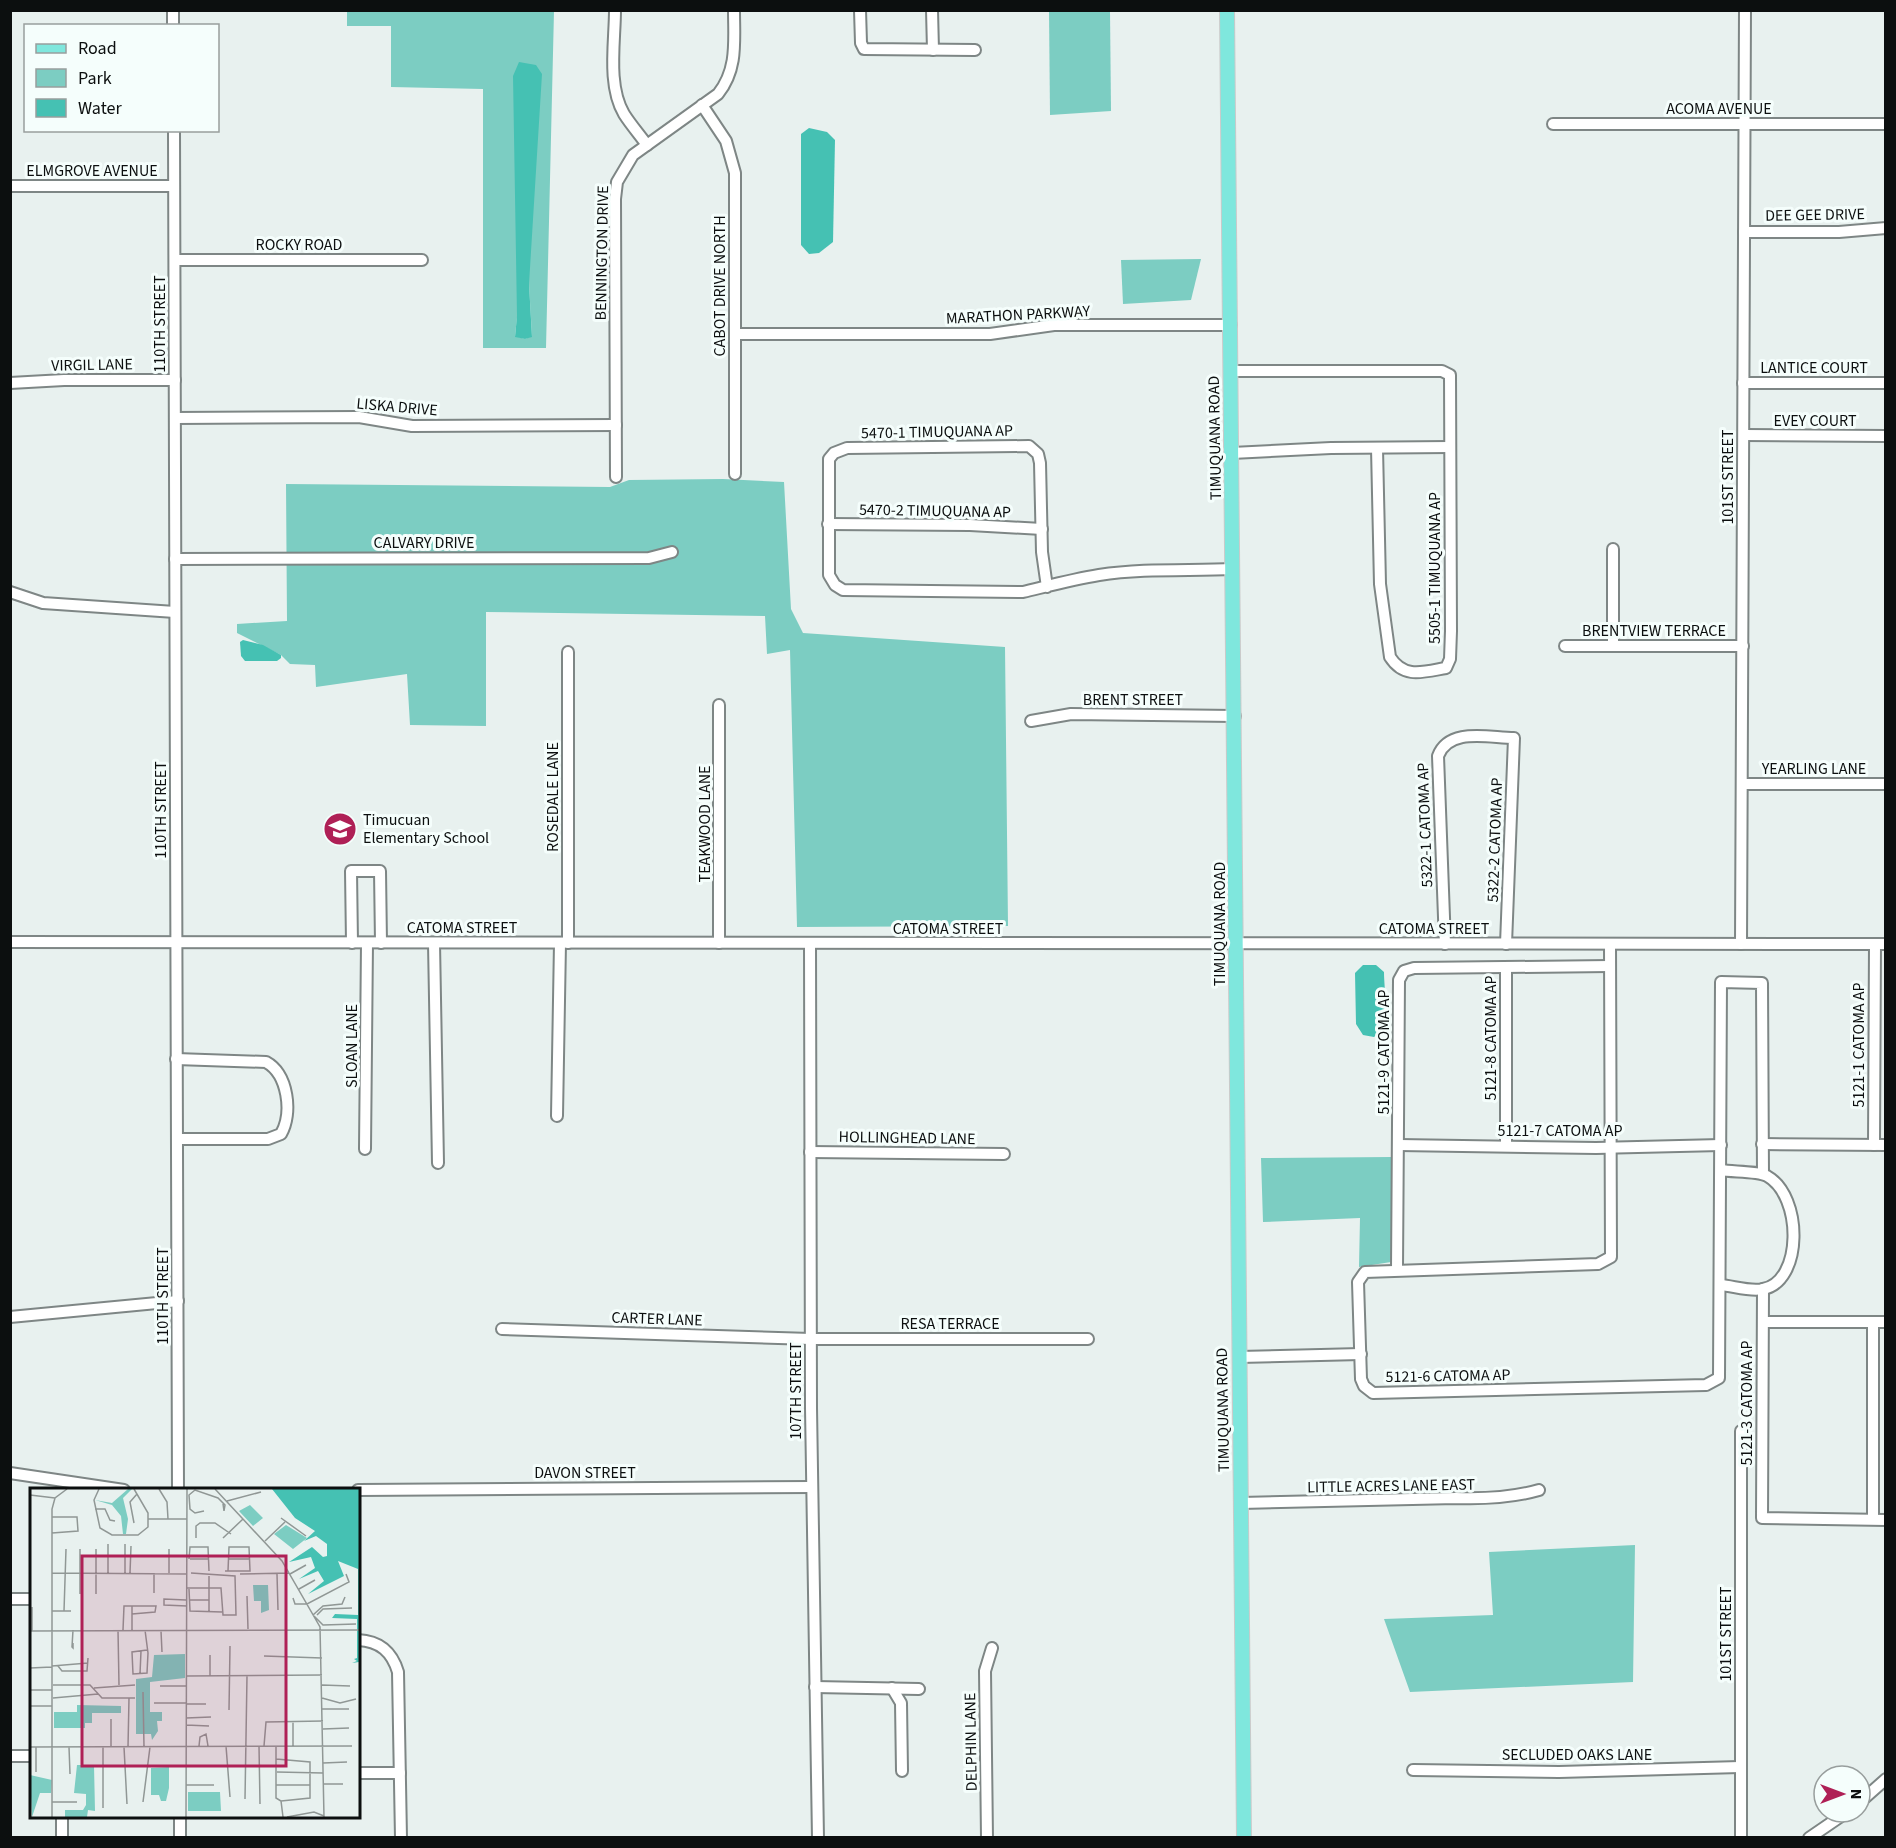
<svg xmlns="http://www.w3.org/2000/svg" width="1896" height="1848" font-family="'Source Sans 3',sans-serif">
<rect width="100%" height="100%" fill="#e8f1ef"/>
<g fill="#7ccdc2" fill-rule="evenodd">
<path d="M347,11H554L546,348H483V89L391,87V26H347ZM529,284L532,336L525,339L515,336L517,317Z"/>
<path d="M1049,11H1110L1111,111L1050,115Z"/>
<path d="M1201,259L1191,300L1123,304L1121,260Z"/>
<path d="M723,479L784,482L791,609L803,633L1005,647L1008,926L797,927L790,650L767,654L765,616L486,612V726L410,725L407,674L316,687L315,665L290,664L281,655L237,633V624L287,621L286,484L610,487L629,480Z"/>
<path d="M1391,1157V1262L1359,1267L1360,1218L1263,1222L1261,1158Z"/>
<path d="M1635,1545L1633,1682L1410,1692L1384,1619L1493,1615L1489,1552Z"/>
</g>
<g fill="#45c1b3">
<path d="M519,62L536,65L542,74L529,284L532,337L525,339L515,337L517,316L513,76Z"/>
<path d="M809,128L827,132L835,140L833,242L819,253L809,254L801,245V134Z"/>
<path d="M243,640L263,645L281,655V658L277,661H245L241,656L240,642Z"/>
<path d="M1363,965H1376L1384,972C1384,991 1391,1025 1374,1037L1363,1035L1356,1024L1355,973Z"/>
</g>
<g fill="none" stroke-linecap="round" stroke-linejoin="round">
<defs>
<g id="minor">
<path d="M173,10V26"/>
<path d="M615,10C615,42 607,85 624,114C631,125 639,134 647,145"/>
<path d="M860,10L861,43L864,49L975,50"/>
<path d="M932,10L933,50"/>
<path d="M702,105L726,141L735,173V474"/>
<path d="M1553,124H1886"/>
<path d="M174,130L178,1490"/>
<path d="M10,186H174"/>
<path d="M1744,232H1839L1886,228"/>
<path d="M175,260H422"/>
<path d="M735,334H990L1054,325H1231"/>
<path d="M1231,371H1442L1450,375L1451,631L1450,659L1446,668C1423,672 1404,679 1390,657L1380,584L1377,448"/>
<path d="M10,383L64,380H175"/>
<path d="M1743,383H1886"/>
<path d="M175,418L359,417L412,426L616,425"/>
<path d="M1744,435L1886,436"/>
<path d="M1232,453L1331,448L1450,447"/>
<path d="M616,477L615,199L617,182L633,155L718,94C738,69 734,41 734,10"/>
<path d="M828,524L970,525L1042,529"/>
<path d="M175,559L649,558L672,552"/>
<path d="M1047,587L1042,552L1040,463L1038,454L1029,446L847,448L834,453L829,459V575L835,585L843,590L1023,592C1048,586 1074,579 1099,575C1144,568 1189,571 1233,569"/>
<path d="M10,592L43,603L175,612"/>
<path d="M1613,645V549"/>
<path d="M1565,646H1743"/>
<path d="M568,652V943"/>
<path d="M719,705V943"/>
<path d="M1031,721L1071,714L1235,716"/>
<path d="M1743,784H1886"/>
<path d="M10,942L1886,944"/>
<path d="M352,943L351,871H380L381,943"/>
<path d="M434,943L438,1163"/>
<path d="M810,944L811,1408L818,1838"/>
<path d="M1445,944L1438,756C1449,727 1489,738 1514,738L1506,944"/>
<path d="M1610,944L1611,1257L1598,1264L1365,1272L1358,1282L1361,1379L1364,1386L1373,1393L1706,1385L1719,1378L1721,982L1762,983L1763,1174"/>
<path d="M1741,944L1745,10"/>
<path d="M1506,967V1146"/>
<path d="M176,1059L266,1062C288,1074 293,1113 281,1134L268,1139H177"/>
<path d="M557,1116L560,943"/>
<path d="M1762,1144L1886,1145"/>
<path d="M1399,1145L1596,1148L1721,1145"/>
<path d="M1874,1145L1875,944"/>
<path d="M365,1149L367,943"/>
<path d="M810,1152L1004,1154"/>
<path d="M1721,1170C1732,1172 1759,1171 1767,1176C1803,1196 1803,1282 1763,1289C1751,1292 1733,1286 1721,1285"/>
<path d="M1397,1269L1399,980L1404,971L1414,968L1610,966"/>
<path d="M1763,1289L1762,1518L1886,1520"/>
<path d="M10,1317L178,1301"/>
<path d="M1763,1322H1886"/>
<path d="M1873,1322V1519"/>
<path d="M502,1329L811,1339H1088"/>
<path d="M1239,1357L1361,1354"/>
<path d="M1741,1431V1838"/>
<path d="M10,1473L124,1490"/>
<path d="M358,1490L812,1487"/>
<path d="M1241,1503L1456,1498C1485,1499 1511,1498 1539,1490"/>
<path d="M10,1599H32"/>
<path d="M358,1640C380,1641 392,1652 398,1672L401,1838"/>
<path d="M815,1687L919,1689"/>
<path d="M892,1688L901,1703L902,1771"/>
<path d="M10,1756H32"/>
<path d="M1413,1770L1559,1772L1740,1767"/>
<path d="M358,1773H400"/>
<path d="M1860,1802L1886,1779"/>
<path d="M62,1816V1838"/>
<path d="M180,1816V1838"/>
<path d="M987,1838L985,1671L992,1648"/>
<path d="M1809,1838L1847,1812"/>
</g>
<path id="major" d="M1227,10L1244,1838"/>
</defs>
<use href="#minor" stroke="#7e8685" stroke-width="14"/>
<use href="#major" stroke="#cacaca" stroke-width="16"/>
<use href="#minor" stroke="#fff" stroke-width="10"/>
<use href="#major" stroke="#7fe7dd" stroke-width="14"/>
</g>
<defs>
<symbol id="school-disc" viewBox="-11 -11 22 22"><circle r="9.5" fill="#af2056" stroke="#f5fefc"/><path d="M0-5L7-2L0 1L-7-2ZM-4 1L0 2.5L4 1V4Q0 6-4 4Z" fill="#fff"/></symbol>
</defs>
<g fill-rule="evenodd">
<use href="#school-disc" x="321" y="810" width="38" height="38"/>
</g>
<g text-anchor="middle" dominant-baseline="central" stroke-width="6" stroke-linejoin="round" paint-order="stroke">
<g font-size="16" fill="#0c0f0f" stroke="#f5fefc">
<text x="1719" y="109">ACOMA AVENUE</text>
<text x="92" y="171">ELMGROVE AVENUE</text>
<text transform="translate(1815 215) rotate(-1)">DEE GEE DRIVE</text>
<text x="299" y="245">ROCKY ROAD</text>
<text transform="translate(602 253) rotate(-89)">BENNINGTON DRIVE</text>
<text transform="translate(720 286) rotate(-90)">CABOT DRIVE NORTH</text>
<text transform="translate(1018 315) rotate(-3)">MARATHON PARKWAY</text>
<text transform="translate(160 324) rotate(-90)">110TH STREET</text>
<text transform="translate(92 365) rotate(-1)">VIRGIL LANE</text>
<text x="1814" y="368">LANTICE COURT</text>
<text transform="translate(397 407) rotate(5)">LISKA DRIVE</text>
<text x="1815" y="421">EVEY COURT</text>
<text transform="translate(937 432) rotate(-1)">5470-1 TIMUQUANA AP</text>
<text transform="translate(1215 438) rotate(-91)">TIMUQUANA ROAD</text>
<text transform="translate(1728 477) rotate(-90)">101ST STREET</text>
<text transform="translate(935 511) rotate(1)">5470-2 TIMUQUANA AP</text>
<text x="424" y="543">CALVARY DRIVE</text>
<text transform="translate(1435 568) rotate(-90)">5505-1 TIMUQUANA AP</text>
<text x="1654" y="631">BRENTVIEW TERRACE</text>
<text x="1133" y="700">BRENT STREET</text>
<text x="1814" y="769">YEARLING LANE</text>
<text transform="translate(553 797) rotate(-90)">ROSEDALE LANE</text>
<text transform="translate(161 810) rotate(-90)">110TH STREET</text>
<text transform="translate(705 824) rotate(-90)">TEAKWOOD LANE</text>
<text transform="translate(1425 825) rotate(-92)">5322-1 CATOMA AP</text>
<text transform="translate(1495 840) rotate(-88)">5322-2 CATOMA AP</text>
<text transform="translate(1220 924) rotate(-90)">TIMUQUANA ROAD</text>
<text x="462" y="928">CATOMA STREET</text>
<text x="948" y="929">CATOMA STREET</text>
<text x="1434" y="929">CATOMA STREET</text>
<text transform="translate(1491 1038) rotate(-90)">5121-8 CATOMA AP</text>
<text transform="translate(1859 1045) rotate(-90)">5121-1 CATOMA AP</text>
<text transform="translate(352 1046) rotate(-90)">SLOAN LANE</text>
<text transform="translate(1384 1052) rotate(-90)">5121-9 CATOMA AP</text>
<text x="1560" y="1131">5121-7 CATOMA AP</text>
<text transform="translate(907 1138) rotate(1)">HOLLINGHEAD LANE</text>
<text transform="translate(163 1296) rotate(-90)">110TH STREET</text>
<text transform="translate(657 1319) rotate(2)">CARTER LANE</text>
<text x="950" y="1324">RESA TERRACE</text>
<text transform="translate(1448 1376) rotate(-1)">5121-6 CATOMA AP</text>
<text transform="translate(796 1391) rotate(-90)">107TH STREET</text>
<text transform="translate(1747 1403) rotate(-90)">5121-3 CATOMA AP</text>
<text transform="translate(1223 1410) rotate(-91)">TIMUQUANA ROAD</text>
<text x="585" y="1473">DAVON STREET</text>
<text transform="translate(1391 1486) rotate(-1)">LITTLE ACRES LANE EAST</text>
<text transform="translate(1726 1634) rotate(-90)">101ST STREET</text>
<text transform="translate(971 1742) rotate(-91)">DELPHIN LANE</text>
<text x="1577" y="1755">SECLUDED OAKS LANE</text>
</g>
<g font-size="16" fill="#0c0f0f" stroke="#f5fefc" text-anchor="start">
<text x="363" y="820">Timucuan<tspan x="363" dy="18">Elementary School</tspan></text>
</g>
</g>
<g transform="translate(30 1488)">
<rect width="330" height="330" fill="#e8f1ef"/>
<path d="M98,1H102L93,10L98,31L96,46H93L91,28L82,17L65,12L82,15ZM220,17L233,30L223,38L209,23ZM256,37L277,50L263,61L244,46ZM223,97H238L239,122L231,125V113H224ZM155,166V190L120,194V224H132V233H127L128,243L122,252L121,246H106V191L122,189L124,167ZM47,217L91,218V225H62V235H55V240H24V224H47ZM47,277H64L65,323L58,322L57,329H35V322H53L56,317V306L44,305ZM139,279V300L136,313H131L129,307H121V280ZM0,287L22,292L21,305H10L2,329ZM158,304H190L191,323H158Z" fill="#7ccdc2"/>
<path d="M242,1H330V181L329,174L322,175L327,173L324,171L327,170V131L302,130L305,126L328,127V81L308,73L314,88L278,106L294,93L288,83L269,91L285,80L281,69L259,74L282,59L293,69L297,68V56L286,48L274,53L285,43L265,30Z" fill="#45c1b3"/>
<path fill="none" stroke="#909795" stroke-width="1.5" d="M69,1L64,12L70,40L82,47H108L118,39V25L104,1M129,1L137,14L138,31M185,1L252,73L290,139L294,329M0,7L25,10M197,13L231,4M65,21H75L80,32L85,33M174,23L165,25L160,21L159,7L165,2L188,10L195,17L194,23L193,16M22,29H47L48,43L22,45M251,30L276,48M118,31H157M104,35L100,14L107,6M166,50V38L170,35H185L201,46M193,50L213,31M235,53L255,34M95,56V85M50,61V106M66,61V106M139,61V85M159,71L160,59H178L179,83M160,71H179M198,71H220M195,83H220L219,59H199L198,83M22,85L157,86M78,85V56M100,85L101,58M210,86L259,85M247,86L248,122M260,86L276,77M179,88V123M157,100H191L193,127H206L205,88L161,85M159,101L160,123L192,124M269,101L285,92M124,105V85M217,108L218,141M263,110L265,116H277L319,94L316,86M156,112L134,111V117L157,118M160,112H179M102,118V142M2,119V143M22,123H41M34,123L36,61M283,127L293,118L312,116L315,109M287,127L293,121L322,120M284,128L293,137L326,136M43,142L42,159L43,160V155M88,142L89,197M93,142L94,118H126L125,124L102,126M115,142L118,165L117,185L103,186L102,164L117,162M0,143L330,142M131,143L132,164M234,168L292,170M22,178L58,175M28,178L32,183H57L58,170M0,180L22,179M110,186L111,163M157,188L292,187M180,188V167M23,197H60L72,210H105M292,197L320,198M130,198H156M64,200L105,197M1,202H22M113,204L114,259M23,210L68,206M292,210L310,215L326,211M124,215H156M156,216H176M0,218H22M292,221H319M199,222L200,158M156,230L181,229M81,231V259M263,233V258M156,237L179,238M293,241L319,240M169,258L170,249L176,246L178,258M196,258L200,309M229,258L230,316M234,258L236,234L293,233M246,258V310L251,313L253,329M0,259L322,258M6,259V284M39,259L40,286M94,259L97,316M98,259L99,210M246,271L280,274V310L251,313M293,275L317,274M247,284L293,285M294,296H313M156,297H184M246,297H280M215,311L217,188M22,314H47M113,314L120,259M73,320V259M22,329V21L25,10L37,1M156,329L157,1M257,329L284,324L294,328"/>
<path fill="#af2056" fill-opacity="0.15" stroke="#af2056" stroke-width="3" d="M52,68H256V278H52Z"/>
<rect width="330" height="330" fill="none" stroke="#0c0f0f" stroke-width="3"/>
</g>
<rect width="1896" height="1848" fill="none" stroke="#0c0f0f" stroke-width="24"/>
<rect x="24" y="24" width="195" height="108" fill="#f5fefc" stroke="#989e9d" stroke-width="1.5"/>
<rect x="36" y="44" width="30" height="9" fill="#7fe7dd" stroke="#989e9d" stroke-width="1.5"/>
<text x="78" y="54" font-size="18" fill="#0c0f0f">Road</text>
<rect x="36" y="69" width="30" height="18" fill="#7ccdc2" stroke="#989e9d" stroke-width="1.5"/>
<text x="78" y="84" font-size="18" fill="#0c0f0f">Park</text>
<rect x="36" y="99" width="30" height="18" fill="#45c1b3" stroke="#989e9d" stroke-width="1.5"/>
<text x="78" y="114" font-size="18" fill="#0c0f0f">Water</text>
<g transform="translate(1842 1794) rotate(90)"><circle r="28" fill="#f5fefc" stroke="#989e9d" stroke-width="1.5"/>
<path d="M0-4.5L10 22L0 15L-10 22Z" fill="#af2056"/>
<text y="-9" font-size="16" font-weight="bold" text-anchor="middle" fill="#0c0f0f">N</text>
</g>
</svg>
